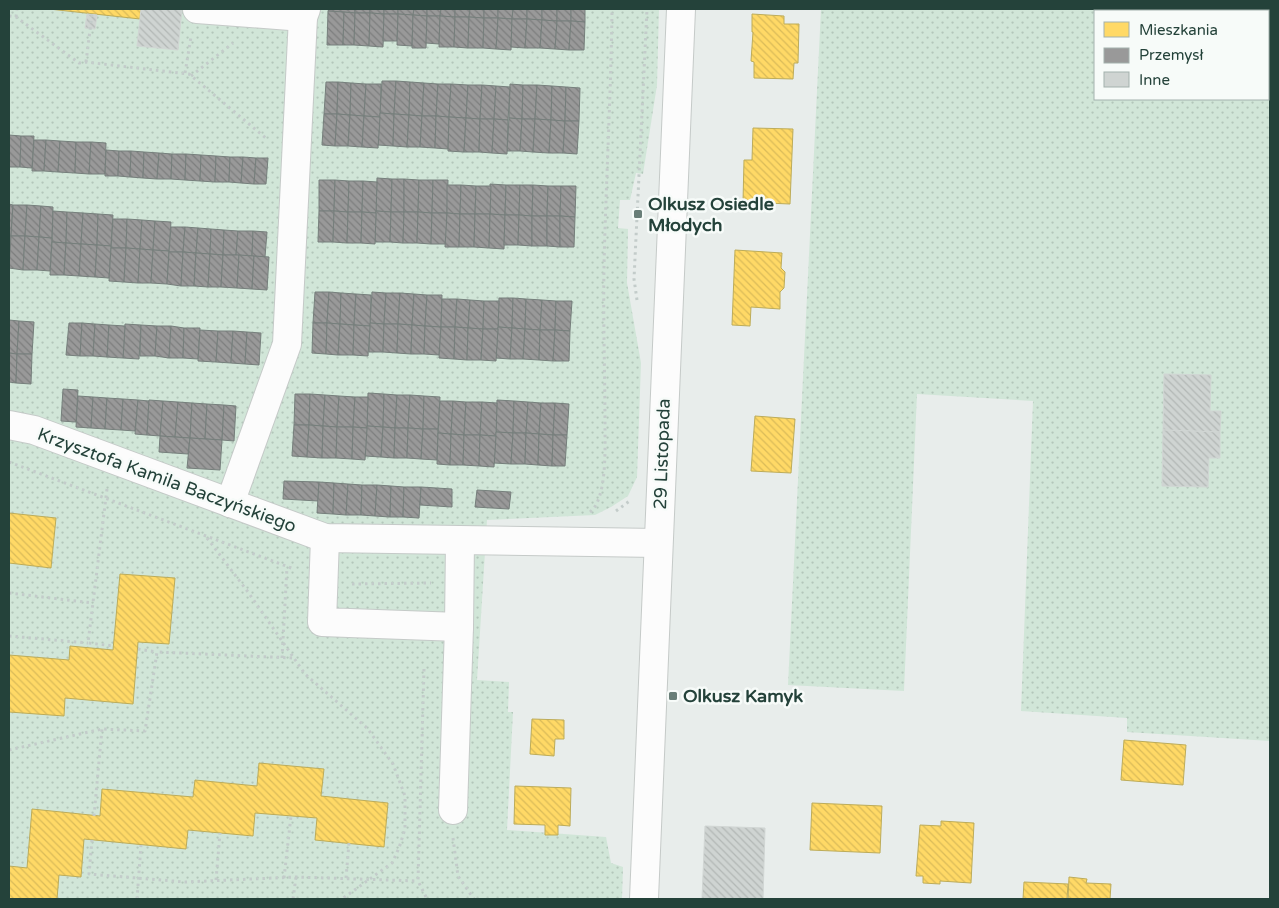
<svg xmlns="http://www.w3.org/2000/svg" width="1279" height="908" font-family="'Varela Round',sans-serif">
<defs>
<pattern id="grass-dots" width="8" height="8" patternUnits="userSpaceOnUse" patternTransform="scale(1.25)"><rect width="8" height="8" fill="#d1e6d8"/><path d="M2 2h.1M6 6h.1" fill="none" stroke="#b3c6ba" stroke-width="1.8" stroke-linecap="round"/></pattern>
<pattern id="homes-back-hatch" width="6" height="6" patternUnits="userSpaceOnUse" patternTransform="scale(1.25)"><rect width="6" height="6" fill="#ffd966"/><path d="M-1 5l2 2M0 0l6 6M5-1l2 2" fill="none" stroke="#dabb59"/></pattern>
<pattern id="industry-back-hatch" width="6" height="6" patternUnits="userSpaceOnUse" patternTransform="scale(1.25)"><rect width="6" height="6" fill="#999"/><path d="M-1 5l2 2M0 0l6 6M5-1l2 2" fill="none" stroke="#7d7e7e"/></pattern>
<pattern id="building-back-hatch" width="6" height="6" patternUnits="userSpaceOnUse" patternTransform="scale(1.25)"><rect width="6" height="6" fill="#cfd4d2"/><path d="M-1 5l2 2M0 0l6 6M5-1l2 2" fill="none" stroke="#b2b7b5"/></pattern>
</defs>
<rect width="100%" height="100%" fill="#e8edeb"/>
<g fill="url(#grass-dots)" fill-rule="evenodd">
<path d="M9,9H659L657,85L643,174L636,173L630,200H620L618,228L628,229L627,283L641,363L637,477L628,496L611,507L595,515L487,520L477,680L509,682L508,712H513L507,830L606,837L611,863L623,867L622,899H9Z"/>
<path d="M821,9H1270V741L1127,732V718L1021,711L1033,401L917,394L904,691L788,685ZM1095,11H1268V99H1095Z"/>
</g>
<g fill="url(#homes-back-hatch)" stroke="#bdac59">
<path d="M49,9H141L140,19Z"/>
<rect x="1176" y="9" width="41" height="2"/>
<path d="M752,14L784,16V24H799L798,63H794L793,79L754,78V62L751,61L753,32H752Z"/>
<path d="M753,128L793,129L790,204L743,202L744,160H752Z"/>
<path d="M735,250L782,253L781,268L785,272L784,288L780,292V309L751,307L750,326L732,325Z"/>
<path d="M755,416L795,419L791,473L751,471Z"/>
<path d="M9,513L56,518L51,568L9,563Z"/>
<path d="M120,574L175,578L169,644L138,642L133,704L65,698L64,716L9,712V655L69,660L70,646L113,650Z"/>
<path d="M532,719L564,720V739H555L554,756L530,754Z"/>
<path d="M1124,740L1186,745L1183,785L1121,780Z"/>
<path d="M259,763L324,769L321,796L388,803L384,847L315,840L317,818L255,813L253,836L188,830L186,849L84,839L81,877L59,875L57,899H9V866L27,868L32,809L100,816L102,789L193,797L195,780L257,786Z"/>
<path d="M515,786L571,788L570,826L558,825V835H545V825L514,824Z"/>
<path d="M812,803L882,806L880,853L810,850Z"/>
<path d="M941,821L974,823L971,883L940,881V884L923,883V876H916L920,825L941,826Z"/>
<path d="M1069,877L1087,879L1086,883L1111,884L1110,899H1068Z"/>
<path d="M1024,882L1068,884L1067,899H1023Z"/>
</g>
<g fill="url(#industry-back-hatch)" stroke="#767f7c">
<path d="M329,9H355V13L328,11Z"/>
<rect x="355" y="9" width="15" height="4"/>
<path d="M370,9H384V14L370,13Z"/>
<rect x="384" y="9" width="14" height="5"/>
<path d="M398,9H414L413,15L398,14Z"/>
<path d="M414,9H427V16L413,15Z"/>
<path d="M427,9H441L440,16H427Z"/>
<path d="M441,9H455V17L440,16Z"/>
<path d="M455,9H470L469,17H455Z"/>
<path d="M470,9H484V18L469,17Z"/>
<rect x="484" y="9" width="14" height="9"/>
<path d="M498,9H513L512,19L498,18Z"/>
<path d="M513,9H527V19H512Z"/>
<path d="M527,9H542V20L527,19Z"/>
<path d="M542,9H557V21L542,20Z"/>
<rect x="557" y="9" width="14" height="12"/>
<path d="M571,9H585V22L571,21Z"/>
<path d="M328,11L344,12L343,45H327Z"/>
<path d="M344,12L355,13L354,45H343Z"/>
<path d="M355,13H370L369,46L354,45Z"/>
<path d="M370,13L384,14L383,47L369,46Z"/>
<path d="M384,14H398L397,41H383Z"/>
<path d="M398,14L413,15L412,46L397,45Z"/>
<path d="M413,15L427,16L426,48H412Z"/>
<path d="M427,16H440L439,44L426,43Z"/>
<path d="M440,16L455,17L454,47H439Z"/>
<path d="M455,17H469L468,48L454,47Z"/>
<path d="M469,17L484,18L483,48H468Z"/>
<path d="M484,18H498L496,49L483,48Z"/>
<path d="M498,18L512,19L511,50L496,49Z"/>
<path d="M512,19H527L525,48L511,47Z"/>
<path d="M527,19L542,20L540,48H525Z"/>
<path d="M542,20L557,21L555,49L540,48Z"/>
<path d="M557,21H571L569,50L555,49Z"/>
<path d="M571,21L585,22L584,50H569Z"/>
<path d="M382,81H396L394,114L380,113Z"/>
<path d="M396,81L410,82L409,115L394,114Z"/>
<path d="M326,82H338L337,114H324Z"/>
<path d="M338,82L351,83L350,115L337,114Z"/>
<path d="M410,82L424,83L422,116L409,115Z"/>
<path d="M351,83L366,84L364,116L350,115Z"/>
<path d="M424,83L438,84L436,116H422Z"/>
<path d="M366,84H381L380,117L364,116Z"/>
<path d="M438,84H451L449,117L436,116Z"/>
<path d="M451,84L468,85L466,118L449,117Z"/>
<path d="M510,84L523,85L522,119L509,118Z"/>
<path d="M468,85H482L480,119L466,118Z"/>
<path d="M482,85L496,86L494,119H480Z"/>
<path d="M523,85H537L535,119H522Z"/>
<path d="M537,85L552,86L551,120L535,119Z"/>
<path d="M496,86L510,87L508,120L494,119Z"/>
<path d="M552,86L566,87L565,121L551,120Z"/>
<path d="M566,87L580,88L579,121H565Z"/>
<path d="M380,113L394,114L393,146L378,145Z"/>
<path d="M324,114H337L335,146L322,145Z"/>
<path d="M337,114L350,115L348,146H335Z"/>
<path d="M394,114L409,115L407,147L393,146Z"/>
<path d="M350,115L364,116L362,147L348,146Z"/>
<path d="M409,115L422,116L420,147H407Z"/>
<path d="M364,116L380,117L378,148L362,147Z"/>
<path d="M422,116H436L435,148L420,147Z"/>
<path d="M436,116L449,117L448,149L435,148Z"/>
<path d="M449,117L466,118L464,152L448,151Z"/>
<path d="M466,118L480,119L479,152H464Z"/>
<path d="M509,118L522,119L520,151H507Z"/>
<path d="M480,119H494L492,153L479,152Z"/>
<path d="M494,119L508,120L507,154L492,153Z"/>
<path d="M522,119H535L533,152L520,151Z"/>
<path d="M535,119L551,120L549,153L533,152Z"/>
<path d="M551,120L565,121L563,153H549Z"/>
<path d="M565,121H579L577,154L563,153Z"/>
<path d="M9,135L21,136L20,167H9Z"/>
<path d="M21,136H34L32,168L20,167Z"/>
<path d="M34,140H46L44,171H32Z"/>
<path d="M46,140L60,141L58,172L44,171Z"/>
<path d="M60,141L76,142L75,173L58,172Z"/>
<path d="M76,142H91L89,174L75,173Z"/>
<path d="M91,142L106,143L105,174H89Z"/>
<path d="M106,150L119,151L118,176H105Z"/>
<path d="M119,151H131L130,177L118,176Z"/>
<path d="M131,151L144,152L143,178L130,177Z"/>
<path d="M144,152L159,153L157,179L143,178Z"/>
<path d="M159,153L172,154L171,179H157Z"/>
<path d="M172,154H186L185,180L171,179Z"/>
<path d="M186,154L201,155L200,181L185,180Z"/>
<path d="M201,155L216,156L215,182L200,181Z"/>
<path d="M216,156L230,157L229,182H215Z"/>
<path d="M230,157H243L241,183L229,182Z"/>
<path d="M243,157L256,158L254,184L241,183Z"/>
<path d="M256,158H268L266,184H254Z"/>
<path d="M377,178L392,179L391,212L376,211Z"/>
<path d="M392,179H404V212H391Z"/>
<path d="M404,179L419,180L418,212H404Z"/>
<path d="M319,180H335L334,211H319Z"/>
<path d="M335,180L349,181L348,212L334,211Z"/>
<path d="M419,180H433L432,213L418,212Z"/>
<path d="M433,180H448L447,213H432Z"/>
<path d="M349,181H363L362,212H348Z"/>
<path d="M363,181L377,182L376,213L362,212Z"/>
<path d="M490,184L506,185L505,215L490,214Z"/>
<path d="M447,185H461L460,214L447,213Z"/>
<path d="M461,185L476,186L475,214H460Z"/>
<path d="M506,185H520L519,215H505Z"/>
<path d="M520,185H533L532,216L519,215Z"/>
<path d="M533,185L548,186L547,216H532Z"/>
<path d="M476,186H491L490,214H475Z"/>
<path d="M548,186H561L560,216H547Z"/>
<path d="M561,186H576L575,217L560,216Z"/>
<path d="M9,204L13,205L11,236H9Z"/>
<path d="M13,205H27L25,236H11Z"/>
<path d="M27,205L41,206L39,237L25,236Z"/>
<path d="M41,206L53,207L52,238L39,237Z"/>
<path d="M53,211L67,212L66,243L52,242Z"/>
<path d="M319,211H334L333,242H318Z"/>
<path d="M334,211L348,212L347,243L333,242Z"/>
<path d="M376,211L391,212L390,242H375Z"/>
<path d="M67,212L83,213L81,244L66,243Z"/>
<path d="M348,212H362L361,243H347Z"/>
<path d="M362,212L376,213L375,244L361,243Z"/>
<path d="M391,212H404L403,243L390,242Z"/>
<path d="M404,212H418L417,243H403Z"/>
<path d="M418,212L432,213L431,244L417,243Z"/>
<path d="M83,213L98,214L97,245L81,244Z"/>
<path d="M432,213H447L446,244H431Z"/>
<path d="M447,213L460,214L459,247H445Z"/>
<path d="M98,214L113,215L111,246L97,245Z"/>
<path d="M460,214H475L474,247H459Z"/>
<path d="M475,214H490L489,248L474,247Z"/>
<path d="M490,214L505,215L504,249L489,248Z"/>
<path d="M505,215H519L518,245H504Z"/>
<path d="M519,215L532,216V246L518,245Z"/>
<rect x="532" y="216" width="15" height="30"/>
<path d="M547,216H560V247L547,246Z"/>
<path d="M560,216L575,217L574,247H560Z"/>
<path d="M113,219H127L126,248H111Z"/>
<path d="M127,219L142,220L140,249L126,248Z"/>
<path d="M142,220L155,221L153,250L140,249Z"/>
<path d="M155,221L171,222L169,251L153,250Z"/>
<path d="M171,227H185L183,252H169Z"/>
<path d="M185,227L198,228L196,253L183,252Z"/>
<path d="M198,228L211,229L210,254L196,253Z"/>
<path d="M211,229L224,230L223,255L210,254Z"/>
<path d="M224,230L238,231L236,255H223Z"/>
<path d="M238,231H253L252,256L236,255Z"/>
<path d="M253,231L267,232L265,257L252,256Z"/>
<path d="M9,236H11L9,268Z"/>
<path d="M11,236H25L23,270L9,268Z"/>
<path d="M25,236L39,237L37,270H23Z"/>
<path d="M39,237L52,238L50,271L37,270Z"/>
<path d="M52,242L66,243L64,275H50Z"/>
<path d="M66,243L81,244L79,276L64,275Z"/>
<path d="M81,244L97,245L95,277L79,276Z"/>
<path d="M97,245L111,246L109,278L95,277Z"/>
<path d="M111,248H126L124,282L109,281Z"/>
<path d="M126,248L140,249L138,283L124,282Z"/>
<path d="M140,249L153,250L151,283H138Z"/>
<path d="M153,250L169,251L167,284L151,283Z"/>
<path d="M169,252H183L181,286L167,284Z"/>
<path d="M183,252L196,253L194,286H181Z"/>
<path d="M196,253L210,254L208,287L194,286Z"/>
<path d="M210,254L223,255L221,287H208Z"/>
<path d="M223,255H239L237,288L221,287Z"/>
<path d="M239,255L254,256L252,289L237,288Z"/>
<path d="M254,256L269,257L267,290L252,289Z"/>
<path d="M315,292H329L327,323H313Z"/>
<path d="M329,292L341,293L340,324L327,323Z"/>
<path d="M372,292L386,293L384,324L370,323Z"/>
<path d="M341,293L356,294L354,325L340,324Z"/>
<path d="M386,293H400L398,324H384Z"/>
<path d="M400,293L414,294L412,325L398,324Z"/>
<path d="M356,294L371,295L370,326L354,325Z"/>
<path d="M414,294L427,295L425,326L412,325Z"/>
<path d="M427,295H442L441,327L425,326Z"/>
<path d="M499,298H513L512,328L498,327Z"/>
<path d="M513,298L526,299L525,329L512,328Z"/>
<path d="M442,299H457L455,327H441Z"/>
<path d="M457,299L470,300L468,328L455,327Z"/>
<path d="M526,299L542,300L540,330L525,329Z"/>
<path d="M470,300L484,301L483,329L468,328Z"/>
<path d="M542,300L556,301L555,330H540Z"/>
<path d="M484,301H499L498,329H483Z"/>
<path d="M556,301H572L570,331L555,330Z"/>
<path d="M9,320L19,321L17,354L9,353Z"/>
<path d="M19,321L34,322L32,354H17Z"/>
<path d="M69,323H82L80,356L66,355Z"/>
<path d="M82,323L95,324L93,356H80Z"/>
<path d="M313,323H327L326,354L312,353Z"/>
<path d="M327,323L340,324L338,355L326,354Z"/>
<path d="M370,323L384,324L383,352H369Z"/>
<path d="M95,324L109,325L107,357L93,356Z"/>
<path d="M125,324L141,325L139,359L123,358Z"/>
<path d="M340,324L354,325L353,355H338Z"/>
<path d="M384,324H398L397,353L383,352Z"/>
<path d="M398,324L412,325L411,354L397,353Z"/>
<path d="M109,325L125,326L123,358L107,357Z"/>
<path d="M141,325L157,326L155,356H140Z"/>
<path d="M354,325L370,326L368,356L353,355Z"/>
<path d="M412,325L425,326L424,354H411Z"/>
<path d="M157,326H171L169,358L155,356Z"/>
<path d="M171,326L184,328L183,358H169Z"/>
<path d="M425,326L441,327L439,355L424,354Z"/>
<path d="M441,327H455L454,359L439,358Z"/>
<path d="M455,327L468,328L467,360L454,359Z"/>
<path d="M498,327L512,328L510,359L496,358Z"/>
<path d="M184,328H200L198,359L183,358Z"/>
<path d="M468,328L483,329L481,360H467Z"/>
<path d="M512,328L525,329L523,359H510Z"/>
<path d="M483,329H498L496,361L481,360Z"/>
<path d="M525,329L540,330L539,360L523,359Z"/>
<path d="M200,330L218,331L216,362L198,361Z"/>
<path d="M540,330H555L553,361L539,360Z"/>
<path d="M555,330L570,331L569,361H553Z"/>
<path d="M218,331H233L231,363L216,362Z"/>
<path d="M233,331L247,332L245,364L231,363Z"/>
<path d="M247,332L261,333L259,365L245,364Z"/>
<path d="M9,353L17,354L16,383L9,382Z"/>
<path d="M17,354H32L31,384L16,383Z"/>
<path d="M63,389L78,390L76,422L61,421Z"/>
<path d="M368,393L384,394L383,427L367,426Z"/>
<path d="M295,394H310L309,425H294Z"/>
<path d="M310,394L325,395L323,426L309,425Z"/>
<path d="M384,394L397,395L395,428L383,427Z"/>
<path d="M325,395L339,396L337,427L323,426Z"/>
<path d="M397,395H410L408,428H395Z"/>
<path d="M410,395L424,396L423,429L408,428Z"/>
<path d="M78,396L93,397L91,428L76,427Z"/>
<path d="M339,396L355,397L353,427H337Z"/>
<path d="M424,396L440,397L438,429H423Z"/>
<path d="M93,397L107,398L105,429L91,428Z"/>
<path d="M355,397H368L367,428L353,427Z"/>
<path d="M107,398L123,399L121,430L105,429Z"/>
<path d="M123,399L138,400L135,431L121,430Z"/>
<path d="M138,400L149,401L147,435L135,434Z"/>
<path d="M149,400L163,401L160,436L147,435Z"/>
<path d="M497,400L514,401L513,433L496,432Z"/>
<path d="M163,401L178,402L175,437L160,436Z"/>
<path d="M440,401H453L451,434L438,433Z"/>
<path d="M453,401L466,402L464,435L451,434Z"/>
<path d="M514,401L528,402L526,433H513Z"/>
<path d="M178,402L192,403L190,438L175,437Z"/>
<path d="M466,402H482L480,435H464Z"/>
<path d="M482,402L497,403L496,436L480,435Z"/>
<path d="M528,402L541,403L539,434L526,433Z"/>
<path d="M192,403L207,404L205,439L190,438Z"/>
<path d="M541,403H555L553,435L539,434Z"/>
<path d="M555,403L569,404L567,435H553Z"/>
<path d="M207,404L224,405L222,440L205,439Z"/>
<path d="M224,405L236,406L234,441L222,440Z"/>
<path d="M294,425H309L307,457L292,456Z"/>
<path d="M309,425L323,426L322,458L307,457Z"/>
<path d="M323,426L337,427L336,458H322Z"/>
<path d="M367,426L383,427L381,457L365,456Z"/>
<path d="M337,427H353L352,459L336,458Z"/>
<path d="M353,427L367,428L365,460L352,459Z"/>
<path d="M383,427L395,428L394,458L381,457Z"/>
<path d="M395,428H408L407,458H394Z"/>
<path d="M408,428L423,429L421,459L407,458Z"/>
<path d="M423,429H438L437,460L421,459Z"/>
<path d="M496,432L513,433L511,464L494,463Z"/>
<path d="M438,433L451,434L450,465L437,464Z"/>
<path d="M513,433H526L525,464H511Z"/>
<path d="M526,433L539,434L538,465L525,464Z"/>
<path d="M451,434L464,435L463,465H450Z"/>
<path d="M539,434L553,435L552,466L538,465Z"/>
<path d="M464,435H480L479,466L463,465Z"/>
<path d="M480,435L496,436L494,467L479,466Z"/>
<path d="M553,435H567L565,466H552Z"/>
<path d="M160,436L190,438L188,454L159,452Z"/>
<path d="M190,438L222,440L220,470L187,468Z"/>
<path d="M284,481L319,482L318,501L283,499Z"/>
<path d="M319,482L334,483L333,514L317,513Z"/>
<path d="M334,483L348,484L346,515L333,514Z"/>
<path d="M348,484L362,485L361,515H346Z"/>
<path d="M362,485H377L375,516L361,515Z"/>
<path d="M377,485L391,486L390,517L375,516Z"/>
<path d="M391,486L404,487L403,517H390Z"/>
<path d="M404,487H421L419,518L403,517Z"/>
<path d="M421,487L452,489V507L420,505Z"/>
<path d="M477,490L511,492L509,509L475,507Z"/>
</g>
<g fill="url(#building-back-hatch)" stroke="#d1d6d4">
<path d="M141,9H182L178,50L137,46Z"/>
<path d="M87,14L97,15L95,29L85,28Z"/>
<path d="M1164,374L1211,375L1210,411H1221L1220,432L1163,430Z"/>
<path d="M1163,430L1220,432V458H1209L1208,487L1162,486Z"/>
<path d="M705,826L765,828L763,899H702Z"/>
</g>
<g fill="none" stroke-linecap="round" stroke-linejoin="round">
<defs>
<g id="minor">
<path d="M197,9L303,17"/>
<path d="M9,425L34,430L325,538L658,543"/>
<path d="M230,503L287,344L303,17L306,9"/>
<path d="M325,538L322,622L459,627"/>
<path d="M453,810L459,627L460,541"/>
<path d="M644,899L681,9"/>
</g>
</defs>
<use href="#minor" stroke="#c5cac8" stroke-width="30"/>
<g stroke="#c3ccca" stroke-width="3" stroke-dasharray="2.5 4" stroke-linecap="butt">
<path d="M9,16L16,17L79,63L86,62L189,74L267,139"/>
<path d="M16,17L17,9"/>
<path d="M86,62L92,14"/>
<path d="M185,73L191,37"/>
<path d="M191,76L233,43"/>
<path d="M637,300L634,279L647,9"/>
<path d="M9,462L294,569"/>
<path d="M107,489L88,643L114,646"/>
<path d="M616,511L631,500"/>
<path d="M590,512C607,499 605,449 605,428C605,374 603,320 604,266C606,180 611,95 612,9"/>
<path d="M207,538L248,592L305,674L367,728L393,764L405,796V829L399,848L392,863L342,899"/>
<path d="M352,584L431,583"/>
<path d="M9,593L93,603"/>
<path d="M9,636L88,643"/>
<path d="M138,649L157,652"/>
<path d="M282,658L287,567"/>
<path d="M424,669L418,881L427,899"/>
<path d="M9,750L102,729L145,731L157,652L294,658"/>
<path d="M94,816L102,729"/>
<path d="M453,838L458,876L474,899"/>
<path d="M92,840L89,874L185,882L296,877L418,881"/>
<path d="M284,878L291,816"/>
<path d="M346,878L349,843"/>
<path d="M216,880L220,833"/>
<path d="M137,899L141,845"/>
<path d="M293,899L296,877"/>
</g>
<use href="#minor" stroke="#fcfcfc" stroke-width="28"/>
</g>
<g fill="#697e78" stroke="#f7fbf9" stroke-width="2">
<rect x="633" y="209" width="10" height="10" rx="2.5"/>
<rect x="668" y="691" width="10" height="10" rx="2.5"/>
</g>
<g text-anchor="middle" dominant-baseline="central" stroke-width="5" stroke-linejoin="round" paint-order="stroke">
<g font-size="18" font-weight="bold" fill="#24423a" stroke="#f7fbf9" text-anchor="start">
<text x="648" y="204">Olkusz Osiedle<tspan x="648" dy="21">Młodych</tspan></text>
<text x="683" y="696">Olkusz Kamyk</text>
</g>
<g font-size="18" fill="#24423a" stroke="#f7fbf9">
<text transform="translate(662 454) rotate(-88)">29 Listopada</text>
<text transform="translate(167 480) rotate(20)">Krzysztofa Kamila Baczyńskiego</text>
</g>
</g>
<rect width="1279" height="908" fill="none" stroke="#24423a" stroke-width="20"/>
<rect x="1094" y="10" width="175" height="90" fill="#f7fbf9" stroke="#a3b1ad"/>
<rect x="1104" y="22" width="25" height="15" fill="#ffd966" stroke="#a3b1ad"/>
<text x="1139" y="35" font-size="15" fill="#24423a">Mieszkania</text>
<rect x="1104" y="48" width="25" height="15" fill="#999999" stroke="#a3b1ad"/>
<text x="1139" y="60" font-size="15" fill="#24423a">Przemysł</text>
<rect x="1104" y="72" width="25" height="15" fill="#cfd4d2" stroke="#a3b1ad"/>
<text x="1139" y="85" font-size="15" fill="#24423a">Inne</text>
</svg>
